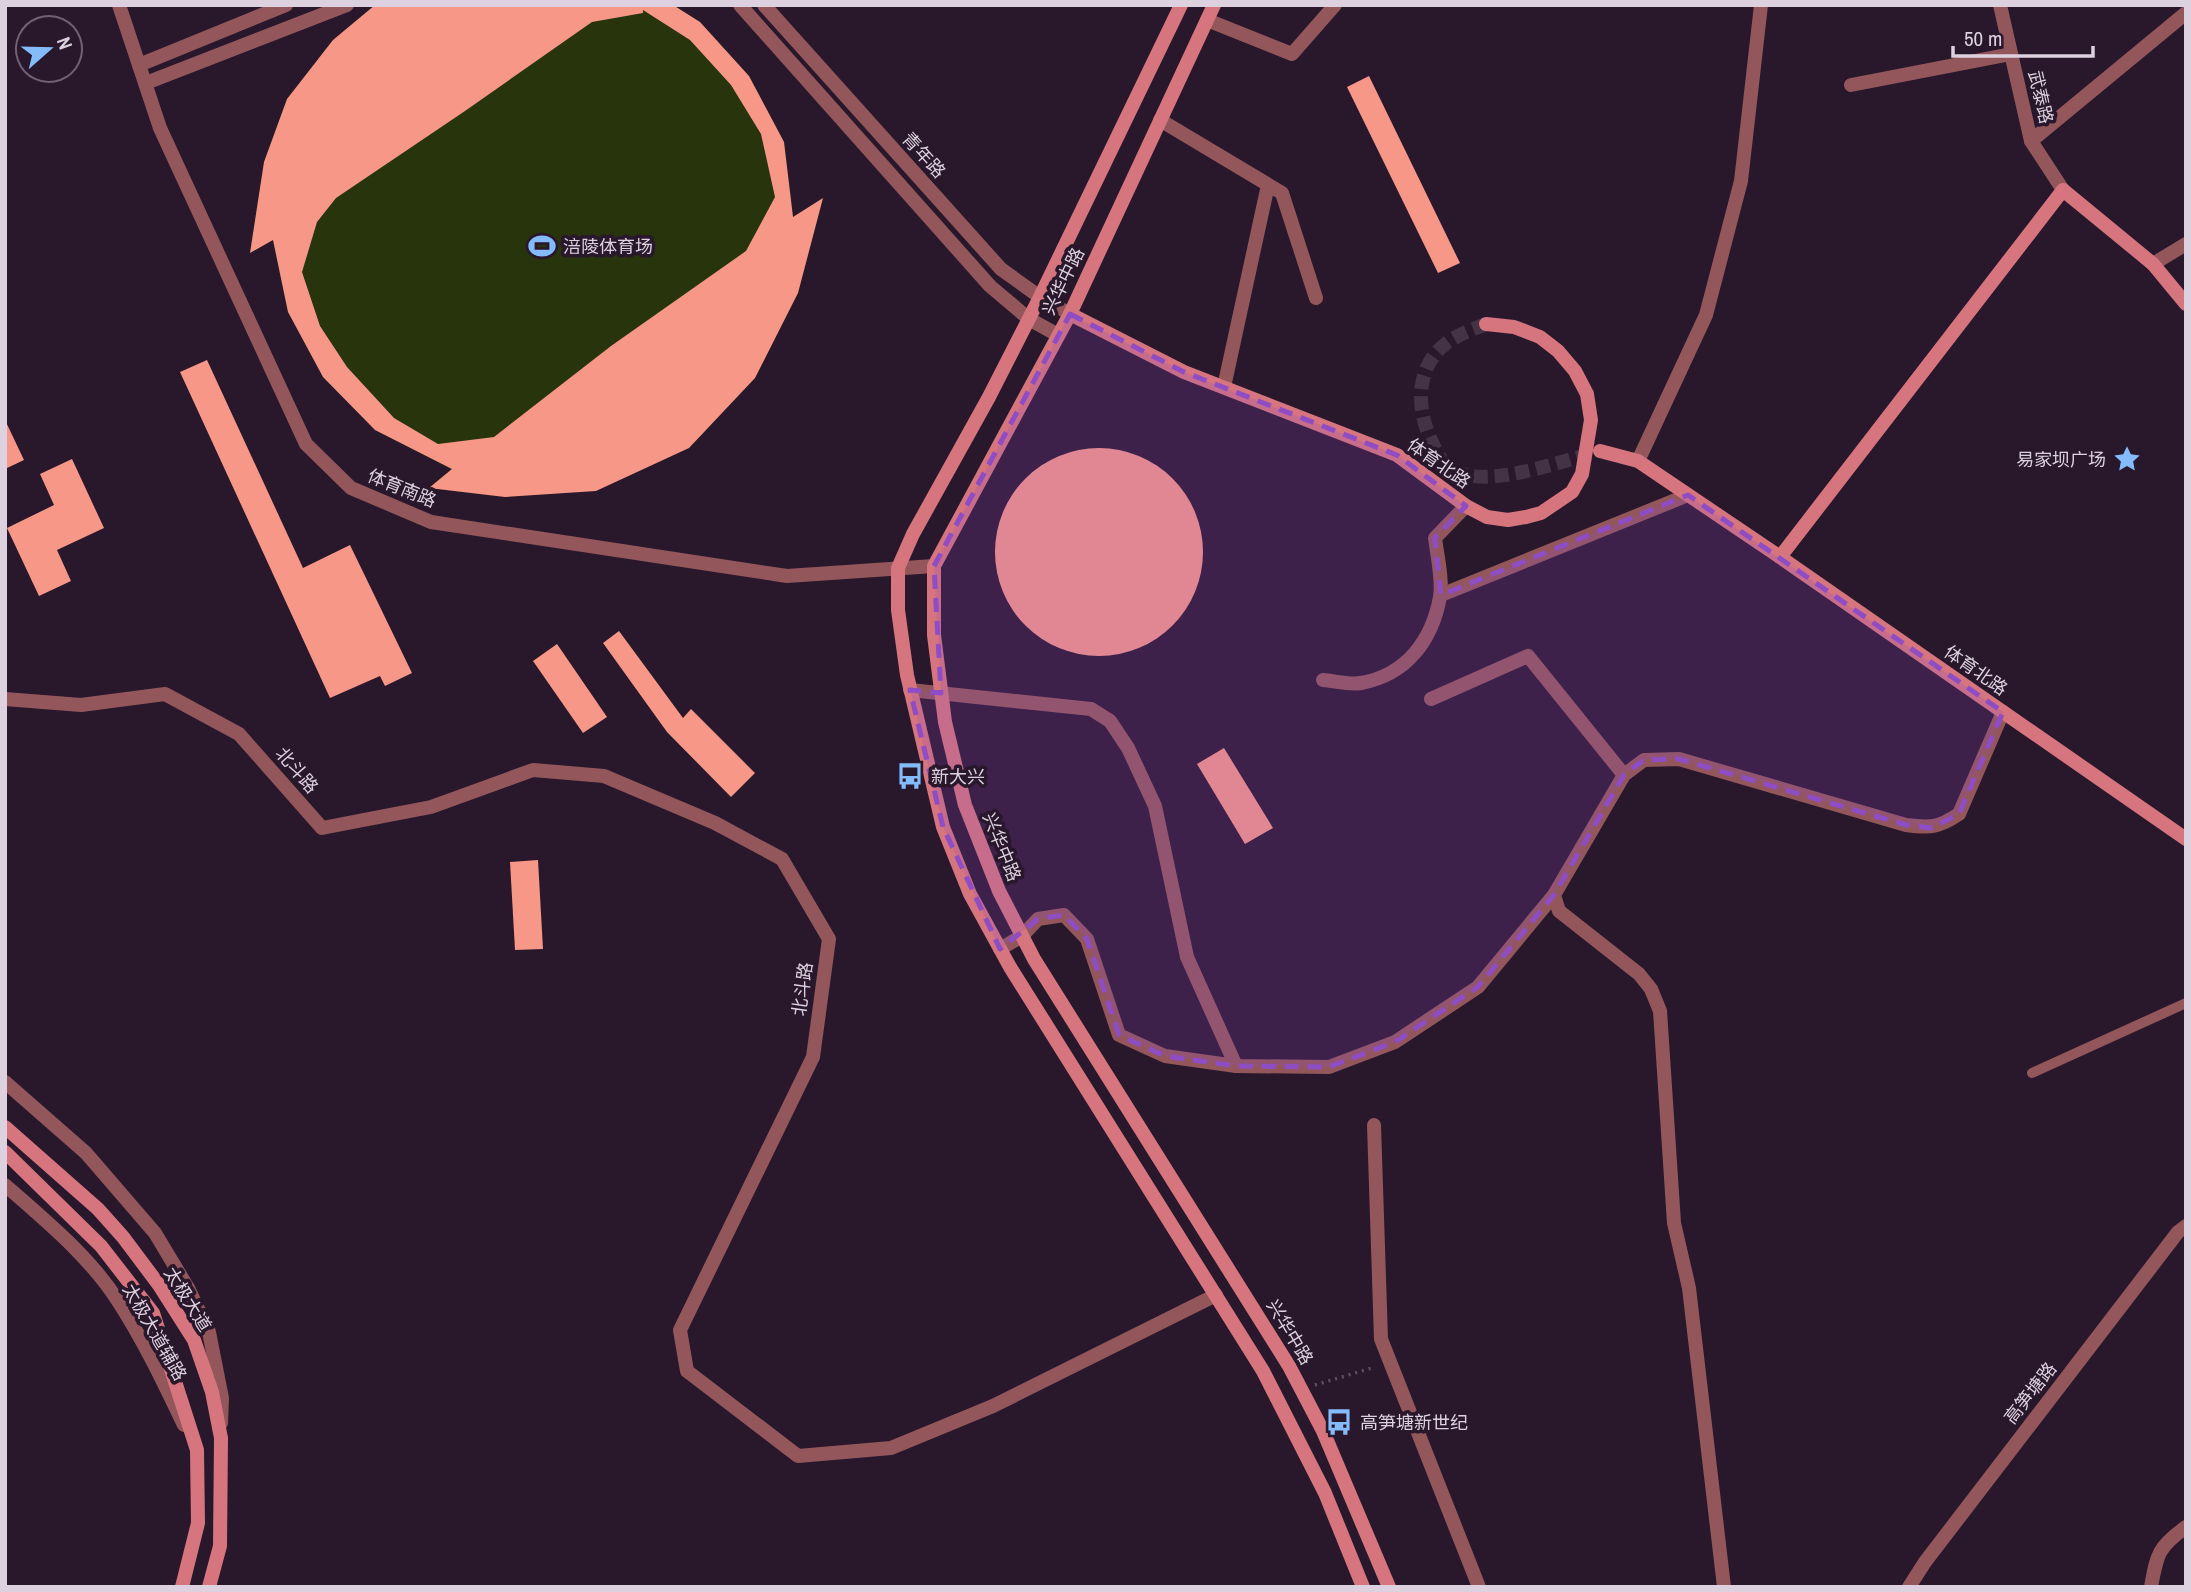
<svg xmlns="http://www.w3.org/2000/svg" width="2191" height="1592" font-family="'Archivo Narrow','Noto Sans SC',sans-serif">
<rect width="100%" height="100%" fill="#29172c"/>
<path fill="#28340c" d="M375,5H673L700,22L749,76L784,142L793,217L823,198L798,293L755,378L689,448L596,490L505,497L429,488L451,469L375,430L323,377L288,312L273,240L250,253L264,162L287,99L333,40Z"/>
<g fill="#f69787" fill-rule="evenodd">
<path d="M375,5H673L700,22L749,76L784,142L793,217L823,198L798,293L755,378L689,448L596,491L505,497L429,488L452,469L375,430L323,377L288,312L273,240L250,253L264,162L287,99L333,40ZM643,10L690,40L731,85L761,134L775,197L746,251L611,346L494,437L438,444L394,418L347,367L320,326L302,272L317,222L336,198L465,111L592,22L643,13Z"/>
<path d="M1369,76L1460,263L1438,273L1347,87Z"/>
<path d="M207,360L303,568L350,545L412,673L385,686L380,676L330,698L180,372Z"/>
<path d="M5,420L24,460L5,469Z"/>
<circle cx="1099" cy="552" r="104"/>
<path d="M72,459L104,528L57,550L71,581L39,596L7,528L54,505L40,474Z"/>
<path d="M619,631L683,718L691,709L755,773L731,797L667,732L603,643Z"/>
<path d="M557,644L607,717L583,733L533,661Z"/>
<path d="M1224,748L1273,828L1245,844L1197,764Z"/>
<path d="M538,860L543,949L515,950L510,862Z"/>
</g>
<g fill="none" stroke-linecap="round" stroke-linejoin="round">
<path stroke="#443347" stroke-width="14" stroke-dasharray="14 7" stroke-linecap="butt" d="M1486,324C1472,330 1455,335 1443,346C1415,370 1417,410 1431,440C1437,453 1442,466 1457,472C1492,487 1557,462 1594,453"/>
<path stroke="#615063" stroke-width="3.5" stroke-dasharray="2 5" stroke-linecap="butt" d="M1315,1385L1375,1367"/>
<path stroke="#93575b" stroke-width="10" d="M2032,1073L2186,1003"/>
<g stroke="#93575b" stroke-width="14">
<path d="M740,5L990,286L1029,319L1058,335"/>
<path d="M764,5L1001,269L1040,297L1070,314"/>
<path d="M2000,5L2031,141L2063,190"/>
<path d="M1207,20L1292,54L1335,5"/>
<path d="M139,65L286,5"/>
<path d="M146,83L347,5"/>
<path d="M1851,85L2011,54"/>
<path d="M1160,120L1282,193L1316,298"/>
<path d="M2031,141L2186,13"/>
<path d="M2153,264L2186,244"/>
<path d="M1224,387L1268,185"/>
<path d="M1638,461L1706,315L1741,181L1761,5"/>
<path d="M1441,595L1688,495"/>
<path d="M1323,680C1335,681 1350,685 1361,683C1406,675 1432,641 1440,597C1443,581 1437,554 1435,538L1466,506"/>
<path d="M910,690L1091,709L1110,721L1128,748L1155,806L1187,957L1236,1066"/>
<path d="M5,699L81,705L165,694L239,734L322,828L431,807L533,770L604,776L715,823L782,859L829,939L813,1057L680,1330L687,1371L798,1456L891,1448L993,1406L1216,1295"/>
<path d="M1431,699L1528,656L1624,775"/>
<path d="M1000,949L1022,936L1038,919L1064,915L1087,939L1119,1035L1165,1056L1236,1066L1329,1067L1395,1042L1478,987L1554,895"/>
<path d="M1374,1125L1381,1339L1479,1587"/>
<path d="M1724,1587L1689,1288L1674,1223L1660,1011L1651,989L1639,974L1559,911L1554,895L1624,775L1644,760L1679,759L1906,825C1930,828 1938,828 1959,814L2003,712"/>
<path d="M2151,1587C2157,1554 2158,1547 2186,1527"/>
</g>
<g stroke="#93575b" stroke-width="14">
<path d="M119,5L160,128L306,444L351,488L431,522L787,576L934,566"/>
<path d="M5,1082L86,1153L155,1233L188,1288L209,1332L222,1398L221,1423"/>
<path d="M5,1185C45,1220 90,1257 118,1301C144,1341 164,1383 184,1425"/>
<path d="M1909,1587L1925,1562L2178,1232L2186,1226"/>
</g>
<g stroke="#d6757d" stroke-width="14">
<path d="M1181,5L1040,297L989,397L913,534L898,568V610L907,675L943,827L970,894L1010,967L1263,1371L1325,1493L1363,1587"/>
<path d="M1214,5L1070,314L934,566V635L945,722L965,805L999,891L1034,959L1289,1366L1323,1431L1389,1587"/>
<path d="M1070,314L1184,372L1397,455L1466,506L1487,517L1508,520L1526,517L1541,513L1572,492L1582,474L1591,420L1587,394L1575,371L1558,351L1540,337L1514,327L1486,324"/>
<path d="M1600,451L1638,461L1780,557L2186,839"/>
<path d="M1780,557L2063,190L2153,264L2186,304"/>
<path d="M5,1127L98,1209L123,1237L159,1285L194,1340L212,1392L221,1438L220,1546L209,1587"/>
<path d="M5,1152L101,1246L153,1313L197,1450L198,1523L182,1587"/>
</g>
</g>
<path fill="#8f4dc5" fill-opacity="0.2" stroke="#8f4dc5" stroke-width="5" stroke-dasharray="14 9" stroke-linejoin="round" d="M1070,314L1184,372L1397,455L1466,506L1435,538L1441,595L1688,495L2003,712L1959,814L1932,828L1906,825L1679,759L1644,760L1624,775L1554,895L1478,987L1395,1042L1329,1067L1236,1066L1165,1056L1119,1035L1087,939L1064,915L1038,919L1000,949L943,827L910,690L941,693L934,566Z"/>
<defs>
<symbol id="stadium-bare" viewBox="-9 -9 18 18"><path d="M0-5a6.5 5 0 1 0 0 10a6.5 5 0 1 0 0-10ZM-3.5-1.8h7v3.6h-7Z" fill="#84bcfb" stroke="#29172c" stroke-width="2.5" paint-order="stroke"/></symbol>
<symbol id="sight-bare" viewBox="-9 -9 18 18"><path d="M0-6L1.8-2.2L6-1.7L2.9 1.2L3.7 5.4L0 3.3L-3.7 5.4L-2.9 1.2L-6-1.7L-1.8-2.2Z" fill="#84bcfb" stroke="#29172c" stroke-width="2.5" paint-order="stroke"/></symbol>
<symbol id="bus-bare" viewBox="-9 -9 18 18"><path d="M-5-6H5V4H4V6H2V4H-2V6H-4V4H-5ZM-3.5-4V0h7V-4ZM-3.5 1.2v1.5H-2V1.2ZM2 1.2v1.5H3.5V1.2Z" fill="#84bcfb" stroke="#29172c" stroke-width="2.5" paint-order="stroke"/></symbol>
</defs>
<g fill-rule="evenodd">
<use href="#stadium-bare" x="523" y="227" width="38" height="38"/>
<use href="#sight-bare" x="2108" y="440" width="38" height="38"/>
<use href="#bus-bare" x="891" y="757" width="38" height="38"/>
<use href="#bus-bare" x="1320" y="1403" width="38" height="38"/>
</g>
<g text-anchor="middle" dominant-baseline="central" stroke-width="7" stroke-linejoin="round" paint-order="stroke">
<g font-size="18" fill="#ddd1df" stroke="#29172c">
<text transform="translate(2041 97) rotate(77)">武泰路</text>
<text transform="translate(924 155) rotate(48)">青年路</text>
<text transform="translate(1063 281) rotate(-64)">兴华中路</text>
<text transform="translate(1439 463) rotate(35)">体育北路</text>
<text transform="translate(402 488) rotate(22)">体育南路</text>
<text transform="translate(1976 670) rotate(35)">体育北路</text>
<text transform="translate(297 770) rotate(49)">北斗路</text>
<text transform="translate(1002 847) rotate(68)">兴华中路</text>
<text transform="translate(802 989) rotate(-82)">北斗路</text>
<text transform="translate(188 1299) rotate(58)">太极大道</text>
<text transform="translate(155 1332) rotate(60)">太极大道辅路</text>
<text transform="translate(1290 1332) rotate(59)">兴华中路</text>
<text transform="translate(2030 1393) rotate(-52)">高笋塘路</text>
</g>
<g font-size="18" fill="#ddd1df" stroke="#29172c" text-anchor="start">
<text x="563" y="246">涪陵体育场</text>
<text x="2106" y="459" text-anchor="end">易家坝广场</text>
<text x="931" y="776">新大兴</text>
<text x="1360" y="1422">高笋塘新世纪</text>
</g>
</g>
<rect width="2191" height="1592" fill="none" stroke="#ddd1df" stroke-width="14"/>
<g transform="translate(49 49) rotate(70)"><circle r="33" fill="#29172c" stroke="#716174" stroke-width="2"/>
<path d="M0-5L12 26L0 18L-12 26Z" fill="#84bcfb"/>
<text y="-10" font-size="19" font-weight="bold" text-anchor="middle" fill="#ddd1df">N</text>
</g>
<path d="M1953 46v10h140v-10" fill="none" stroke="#ddd1df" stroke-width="3.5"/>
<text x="1964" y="46" font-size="21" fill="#ddd1df" stroke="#29172c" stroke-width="5" paint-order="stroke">50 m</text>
</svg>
